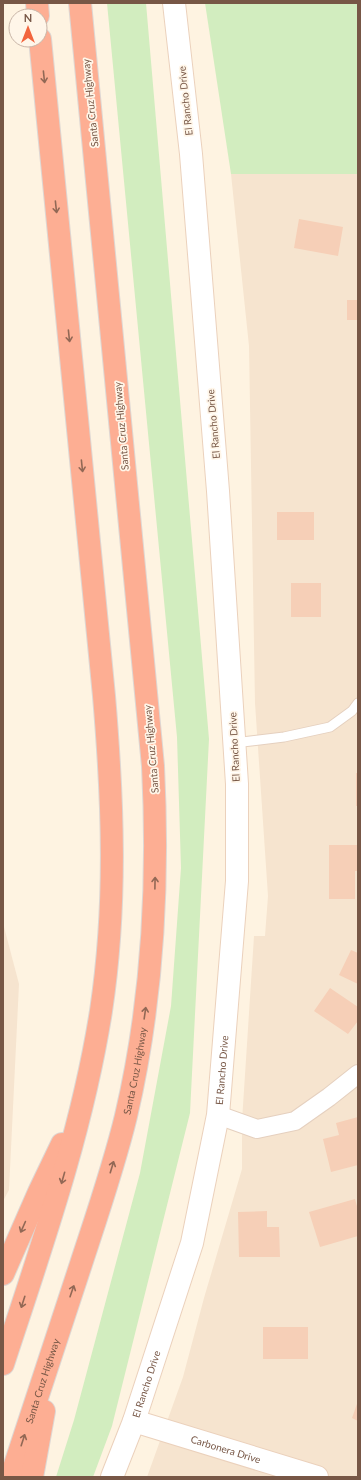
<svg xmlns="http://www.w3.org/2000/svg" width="361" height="1480" font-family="Lato,sans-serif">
<rect width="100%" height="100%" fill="#fef3e1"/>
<g fill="#f6e4cf">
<path d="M231,174H358V1477H147L183,1377L204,1298L242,1169V1121L254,936H265L268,896L255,703L249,346Z"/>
<path d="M3,923L19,984L9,1190L3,1201Z"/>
</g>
<g fill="#d2edbf">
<path d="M107,3H146L209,739L190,1113L112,1426L93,1477H56L74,1420L140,1173L171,1006L181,868L177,737Z"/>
<path d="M205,3H358V174H231Z"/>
</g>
<g fill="#f6cfb7">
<path d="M299,219L343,227L338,256L294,248Z"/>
<rect x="347" y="300" width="11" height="20"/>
<rect x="277" y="512" width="37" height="28"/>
<rect x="291" y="583" width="30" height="34"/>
<rect x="356" y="773" width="2" height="33"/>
<path d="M329,845H358V871H355V899H329Z"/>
<path d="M351,950L358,953V984L339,975Z"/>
<path d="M330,988L358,1007V1021L348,1034L314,1011Z"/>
<path d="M358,1117V1165L331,1172L323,1139L339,1135L336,1123Z"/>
<path d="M355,1199L358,1210V1236L320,1247L309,1212Z"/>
<path d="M267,1211V1227H279L280,1257H239L238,1212Z"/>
<rect x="263" y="1327" width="45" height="32"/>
<path d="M358,1401V1421L352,1418Z"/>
</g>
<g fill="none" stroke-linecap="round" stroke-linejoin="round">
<defs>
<path id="lane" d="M234,743L284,737L330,727L352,711L358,703"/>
<path id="street" d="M218,1115L257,1129L295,1121L329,1097L358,1074"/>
<g id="secondary">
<path id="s1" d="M134,1421L317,1477"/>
<path id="s2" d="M112,1477L134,1421L192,1243L218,1115L237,881V784L218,491L191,154L174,3"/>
</g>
<g id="highway">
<path d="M37,3L38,16"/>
<path d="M3,1274L39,1192L62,1144"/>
<path d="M3,1364C41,1248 82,1132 101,1011C117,905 113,802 104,696L40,39"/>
<path id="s3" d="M11,1477C34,1406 57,1335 81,1264C97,1215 114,1166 126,1116C153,1001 159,884 153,766L80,3"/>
<path d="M32,1477L44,1411"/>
</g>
</defs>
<use href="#lane" stroke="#e5d0bf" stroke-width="11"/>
<use href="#street" stroke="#e5d0bf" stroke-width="20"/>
<use href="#secondary" stroke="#ebd1bc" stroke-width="24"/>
<use href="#highway" stroke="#ded7d3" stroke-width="24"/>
<use href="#lane" stroke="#fff" stroke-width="9"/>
<use href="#street" stroke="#fff" stroke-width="18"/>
<use href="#secondary" stroke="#fff" stroke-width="22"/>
<use href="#highway" stroke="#fdae93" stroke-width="22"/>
</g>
<defs><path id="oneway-shaft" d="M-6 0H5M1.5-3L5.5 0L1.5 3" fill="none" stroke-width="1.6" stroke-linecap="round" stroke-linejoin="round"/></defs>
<g stroke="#926855">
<use href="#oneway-shaft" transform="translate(44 77) rotate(84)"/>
<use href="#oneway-shaft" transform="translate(56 207) rotate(84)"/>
<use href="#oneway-shaft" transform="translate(69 336) rotate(84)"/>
<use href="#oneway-shaft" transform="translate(82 466) rotate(84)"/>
<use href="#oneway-shaft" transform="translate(155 883) rotate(-89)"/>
<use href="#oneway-shaft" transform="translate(145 1013) rotate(-82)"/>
<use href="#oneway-shaft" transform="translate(112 1167) rotate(-73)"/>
<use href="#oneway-shaft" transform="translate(63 1178) rotate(106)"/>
<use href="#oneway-shaft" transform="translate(23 1227) rotate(114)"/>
<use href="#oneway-shaft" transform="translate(72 1291) rotate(-71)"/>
<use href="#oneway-shaft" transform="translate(23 1302) rotate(108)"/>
<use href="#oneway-shaft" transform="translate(23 1440) rotate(-72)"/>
</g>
<g text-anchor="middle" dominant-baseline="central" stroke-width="3.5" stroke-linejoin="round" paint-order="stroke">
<g font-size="10" fill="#775746" stroke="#fff6e9">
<text transform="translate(185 101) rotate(-96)">El Rancho Drive</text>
<text transform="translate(90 103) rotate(-96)">Santa Cruz Highway</text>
<text transform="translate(213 424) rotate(-95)">El Rancho Drive</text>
<text transform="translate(121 426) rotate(-95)">Santa Cruz Highway</text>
<text transform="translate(234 747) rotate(-93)">El Rancho Drive</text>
<text transform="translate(151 749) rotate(-95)">Santa Cruz Highway</text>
<text stroke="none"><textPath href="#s2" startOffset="423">El Rancho Drive</textPath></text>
<text stroke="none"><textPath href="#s3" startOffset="425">Santa Cruz Highway</textPath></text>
<text stroke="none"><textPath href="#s3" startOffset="101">Santa Cruz Highway</textPath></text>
<text stroke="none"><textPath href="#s2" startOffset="99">El Rancho Drive</textPath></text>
<text stroke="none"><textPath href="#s1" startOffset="96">Carbonera Drive</textPath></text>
</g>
</g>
<rect width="361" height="1480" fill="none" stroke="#775746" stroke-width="8"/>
<g transform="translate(28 28)"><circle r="19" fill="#fff6e9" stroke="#c9b6a8"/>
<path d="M0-3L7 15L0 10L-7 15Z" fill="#f2643c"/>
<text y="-6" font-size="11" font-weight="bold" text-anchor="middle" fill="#775746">N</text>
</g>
</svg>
